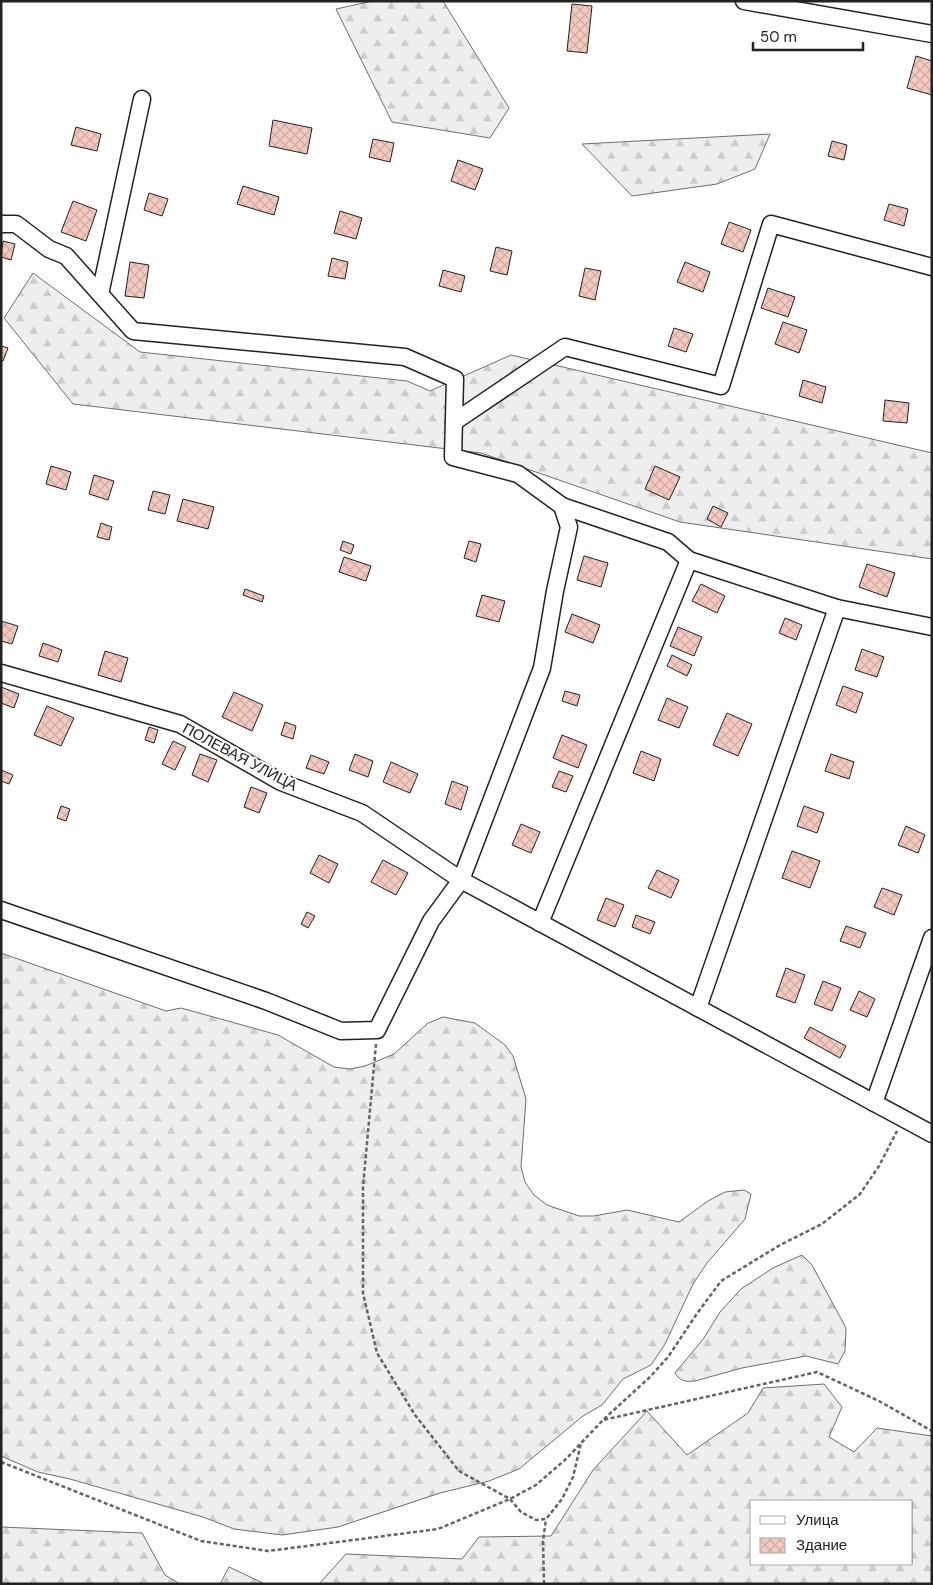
<svg xmlns="http://www.w3.org/2000/svg" width="933" height="1585" font-family="'DM Sans',sans-serif">
<defs>
<pattern id="forest-firs" width="22" height="20" patternUnits="userSpaceOnUse" patternTransform="scale(1.25)"><rect width="22" height="20" fill="#eee"/><path d="M5 1l3.5 6h-7zM16 11l3.5 6h-7z" fill="#ccc"/></pattern>
<pattern id="building-cross-hatch" width="8" height="8" patternUnits="userSpaceOnUse" patternTransform="scale(1.25)"><rect width="8" height="8" fill="#f3c9c0"/><path d="M0 0l8 8M0 8l8-8" fill="none" stroke="#d0aca5"/></pattern>
</defs>
<rect width="100%" height="100%" fill="#fff"/>
<g fill="url(#forest-firs)" stroke="#6f6f6f" fill-rule="evenodd">
<path d="M373,1H443L509,108L490,138L392,122L336,9Z"/>
<path d="M770,134L755,169L717,184L632,196L582,144Z"/>
<path d="M33,273L140,352L407,381L430,391L511,355L932,453V559L680,522L481,453L73,404L4,318Z"/>
<path d="M1,953L166,1011L181,1008L278,1035L334,1067L350,1069L365,1066L394,1054L428,1023L443,1017L475,1023L505,1045L513,1056L526,1099L521,1167L525,1182L534,1195L547,1205L579,1216H594L627,1210L679,1222L708,1201L725,1192L744,1190L751,1194L745,1219L707,1263L693,1284L665,1344L651,1365L623,1379L602,1405L583,1416L519,1469L489,1481L440,1493L338,1527L282,1535L234,1529L203,1517L70,1479L38,1472L1,1456Z"/>
<path d="M802,1255L812,1265L846,1328L845,1351L838,1364L806,1356L742,1368L695,1381C685,1382 680,1381 675,1373L704,1338L720,1312L741,1289L773,1268Z"/>
<path d="M824,1384L842,1407L829,1437L854,1452L877,1428L932,1436V1584H319L346,1554L462,1559L479,1537L551,1536L593,1470L647,1411L687,1455L748,1413L763,1388ZM912,1501V1564H752V1501Z"/>
<path d="M1,1527L142,1533L165,1575L180,1584H1Z"/>
<path d="M229,1567L265,1584H220Z"/>
</g>
<g fill="url(#building-cross-hatch)" stroke="#222">
<path d="M572,4L592,6L587,53L567,51Z"/>
<path d="M916,56L932,61V95L907,88Z"/>
<path d="M273,120L312,128L307,154L269,146Z"/>
<path d="M76,127L101,134L97,151L71,145Z"/>
<path d="M373,139L394,143L390,162L369,157Z"/>
<path d="M832,141L847,145L844,160L828,156Z"/>
<path d="M458,160L483,169L475,190L451,181Z"/>
<path d="M243,186L279,197L274,215L237,204Z"/>
<path d="M149,193L168,199L162,216L144,210Z"/>
<path d="M73,201L97,210L86,241L61,232Z"/>
<path d="M889,204L908,209L904,226L884,220Z"/>
<path d="M340,211L362,218L356,239L334,233Z"/>
<path d="M729,222L751,230L743,252L721,244Z"/>
<path d="M3,241L15,244L11,260L1,257Z"/>
<path d="M496,247L512,251L507,275L490,271Z"/>
<path d="M332,258L348,262L345,279L328,276Z"/>
<path d="M130,262L149,265L144,298L125,296Z"/>
<path d="M685,262L710,272L703,292L677,282Z"/>
<path d="M585,268L601,271L595,300L579,296Z"/>
<path d="M443,270L465,276L461,292L439,286Z"/>
<path d="M768,288L795,297L788,317L761,308Z"/>
<path d="M783,322L807,330L799,353L775,344Z"/>
<path d="M674,328L693,334L686,352L668,346Z"/>
<path d="M1,346L8,348L3,361L1,360Z"/>
<path d="M803,380L826,387L822,403L799,396Z"/>
<path d="M885,400L909,403L907,423L883,421Z"/>
<path d="M51,466L71,472L66,490L46,484Z"/>
<path d="M655,466L680,477L669,500L645,489Z"/>
<path d="M94,475L114,481L108,500L89,494Z"/>
<path d="M153,491L170,495L165,514L148,510Z"/>
<path d="M183,499L214,507L208,529L177,521Z"/>
<path d="M713,506L728,513L721,527L707,519Z"/>
<path d="M101,523L112,527L109,540L97,537Z"/>
<path d="M343,541L354,545L351,554L340,550Z"/>
<path d="M469,541L481,544L476,562L464,558Z"/>
<path d="M584,556L608,563L601,587L577,580Z"/>
<path d="M344,557L371,566L366,581L339,572Z"/>
<path d="M867,564L895,573L887,597L859,587Z"/>
<path d="M701,584L725,596L717,613L692,601Z"/>
<path d="M245,589L264,596L262,602L243,595Z"/>
<path d="M482,595L505,601L499,622L476,616Z"/>
<path d="M572,614L600,625L593,643L565,632Z"/>
<path d="M785,618L802,625L796,640L779,633Z"/>
<path d="M1,621L18,626L12,644L1,641Z"/>
<path d="M678,627L702,637L694,656L670,646Z"/>
<path d="M43,643L62,650L58,662L39,656Z"/>
<path d="M862,649L884,657L877,677L855,670Z"/>
<path d="M105,651L128,658L121,682L98,675Z"/>
<path d="M672,655L692,665L687,676L667,666Z"/>
<path d="M843,686L863,693L856,713L836,705Z"/>
<path d="M1,687L19,694L14,708L1,703Z"/>
<path d="M565,691L580,695L577,706L562,701Z"/>
<path d="M234,692L263,705L252,731L222,717Z"/>
<path d="M667,698L688,707L679,728L658,720Z"/>
<path d="M47,706L74,718L61,746L34,735Z"/>
<path d="M727,713L752,724L738,756L713,745Z"/>
<path d="M285,722L296,726L293,739L281,735Z"/>
<path d="M149,727L158,730L154,743L145,740Z"/>
<path d="M562,735L587,745L578,768L553,758Z"/>
<path d="M173,741L186,747L175,770L162,764Z"/>
<path d="M641,751L661,759L654,781L633,773Z"/>
<path d="M200,754L217,760L208,782L192,775Z"/>
<path d="M355,754L373,761L368,777L349,770Z"/>
<path d="M831,754L854,762L849,779L825,771Z"/>
<path d="M311,755L329,762L324,774L306,768Z"/>
<path d="M391,762L418,774L410,793L383,782Z"/>
<path d="M1,770L13,775L9,784L1,781Z"/>
<path d="M559,771L573,776L566,792L552,787Z"/>
<path d="M452,781L468,787L461,810L445,804Z"/>
<path d="M251,787L267,793L259,813L244,807Z"/>
<path d="M61,806L70,809L66,821L57,818Z"/>
<path d="M804,806L824,813L817,833L797,826Z"/>
<path d="M521,824L540,832L531,853L512,845Z"/>
<path d="M906,826L925,835L918,853L898,845Z"/>
<path d="M792,851L820,861L810,888L782,878Z"/>
<path d="M319,855L338,864L329,883L310,873Z"/>
<path d="M383,860L408,873L396,895L371,882Z"/>
<path d="M657,870L679,880L671,898L648,888Z"/>
<path d="M882,888L902,895L894,915L874,907Z"/>
<path d="M606,898L624,905L615,927L597,920Z"/>
<path d="M307,912L315,916L308,928L301,924Z"/>
<path d="M636,915L655,922L650,934L632,927Z"/>
<path d="M846,926L866,933L860,948L840,941Z"/>
<path d="M786,968L805,975L795,1003L776,996Z"/>
<path d="M823,981L841,988L832,1011L814,1004Z"/>
<path d="M859,991L875,999L867,1017L850,1010Z"/>
<path d="M810,1027L846,1046L840,1058L804,1038Z"/>
</g>
<g fill="none" stroke-linecap="round" stroke-linejoin="round">
<defs>
<g id="minor">
<path d="M744,1L932,34"/>
<path d="M1,224H16L49,249L66,256L133,331L405,357L455,379L453,457L518,474L562,506L569,527L555,591L542,668L461,880L431,921L377,1030L341,1031L266,1001L1,910"/>
<path d="M100,294L142,99"/>
<path d="M454,422L565,347L721,386L771,224L932,267"/>
<path d="M562,506L668,542L689,560"/>
<path d="M1,673L180,724L281,782L362,813L461,880L932,1134"/>
<path d="M540,923L689,560L837,608"/>
<path d="M698,1008L837,608L932,627"/>
<path d="M874,1103L932,938"/>
</g>
</defs>
<use href="#minor" stroke="#222" stroke-width="19"/>
<g stroke="#646464" stroke-width="2.5" stroke-dasharray="4 2.5" stroke-linecap="butt">
<path d="M376,1044L363,1187V1293L377,1353L415,1415L459,1471L510,1499L521,1512L536,1520L546,1519L562,1499L573,1477L581,1443"/>
<path d="M604,1419L650,1377L668,1357L696,1315L721,1281L780,1245L822,1224L860,1194L879,1166L897,1131"/>
<path d="M1,1462L201,1541L268,1551L438,1529L510,1499L536,1485L566,1459L603,1420L817,1372L879,1401L932,1431"/>
<path d="M544,1584L543,1541L546,1519"/>
</g>
<use href="#minor" stroke="#fff" stroke-width="16"/>
</g>
<g text-anchor="middle" dominant-baseline="central" stroke-width="4" stroke-linejoin="round" paint-order="stroke">
<g font-size="15" fill="#222" stroke="#fff">
<text transform="translate(240 757) rotate(28)">ПОЛЕВАЯ УЛИЦА</text>
</g>
</g>
<rect width="933" height="1585" fill="none" stroke="#222222" stroke-width="5"/>
<rect x="750" y="1500" width="162" height="65" fill="#ffffff" stroke="#a7a7a7"/>
<rect x="760" y="1516" width="25" height="8" fill="#ffffff" stroke="#a7a7a7"/>
<text x="796" y="1525" font-size="15" fill="#222222">Улица</text>
<rect x="760" y="1538" width="25" height="15" fill="url(#building-cross-hatch)" stroke="#a7a7a7"/>
<text x="796" y="1550" font-size="15" fill="#222222">Здание</text>
<path d="M753 42v8h110v-8" fill="none" stroke="#222222" stroke-width="2.5"/>
<text x="760" y="42" font-size="15" fill="#222222" stroke="#ffffff" stroke-width="4" paint-order="stroke">50 m</text>
</svg>
